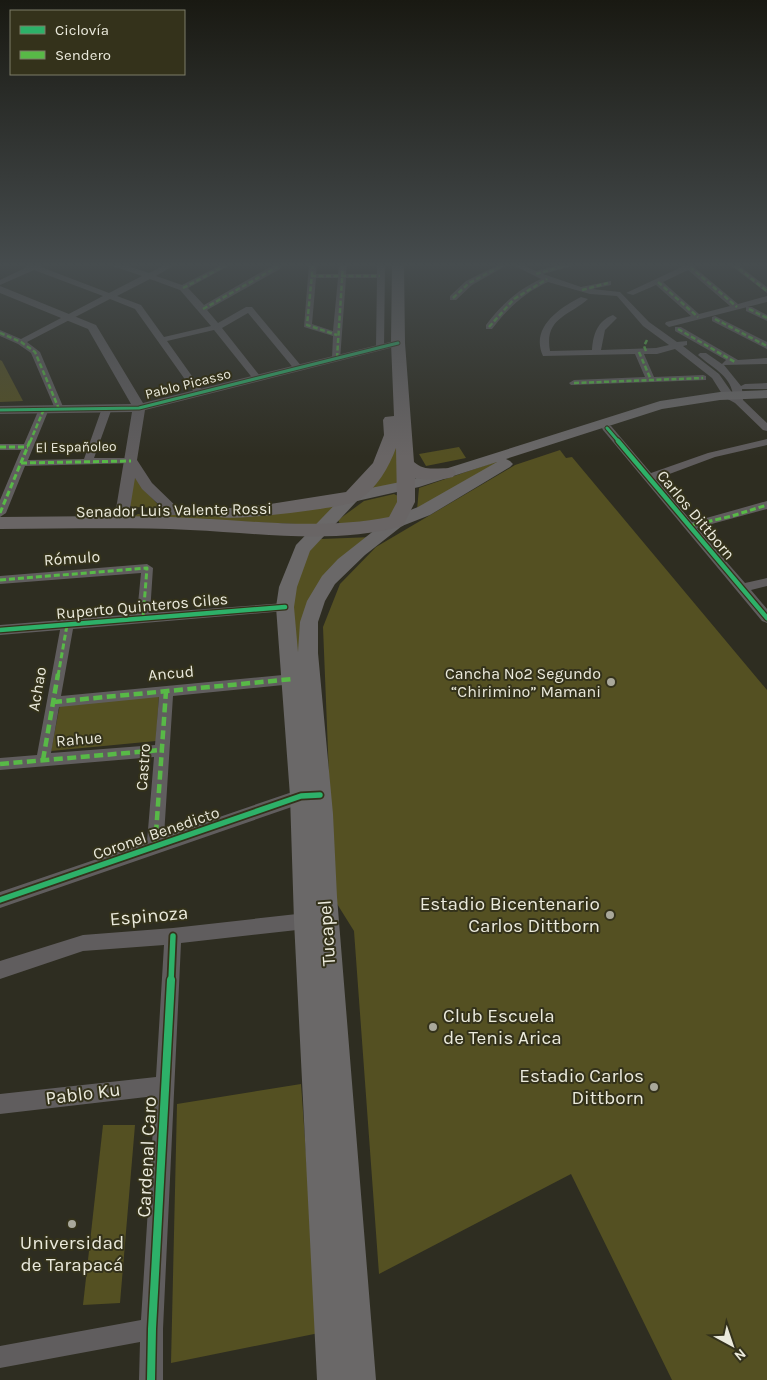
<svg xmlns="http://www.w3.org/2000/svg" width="767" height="1380" font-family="Karla,sans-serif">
<rect width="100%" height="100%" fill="#2e2d21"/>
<g fill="#545022">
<path d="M0,360L2,361L23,401L0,402Z"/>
<path d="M395,443L398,444L400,484L367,491Z"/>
<path d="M459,447L466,458L426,466L419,454Z"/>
<path d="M560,450L566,458L572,457L767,690V1380H672L571,1174L379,1274L354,931L334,899L323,627L340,584L376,547L515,465Z"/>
<path d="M504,459L417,510L419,488Z"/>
<path d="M132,473L141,486L161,508L132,507L128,504Z"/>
<path d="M394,494L400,497L394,515L380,522L340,524L338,520L364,501Z"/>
<path d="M338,505L320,525L132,517L138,514L247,517Z"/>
<path d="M373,537L317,588L307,710L292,621V595L310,549L321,539Z"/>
<path d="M159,695L156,741L51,751L60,704Z"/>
<path d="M301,1084L319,1333L171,1363L177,1104Z"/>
<path d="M103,1125H135L120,1303L83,1305Z"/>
</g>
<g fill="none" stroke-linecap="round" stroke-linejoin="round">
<g fill="#605d5e" fill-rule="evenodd">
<path d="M22,264H41V267L109,293L142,276L113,266L112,264H122L149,273L167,264H176L156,276L182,285L223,264H232L188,288L204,305L275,264H283L280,269L207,310L218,323L246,307H252L303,368L301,370H295L248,313L222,328L260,376V380H254L214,330L167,341L204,393L199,396L196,395L135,309L110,299L27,342L40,352L64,409L62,411H56L31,353L18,344L0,336V330L21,339L103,296L34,270L0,285V280L27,267ZM150,279L180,290L211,326L164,337L141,305L117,296Z"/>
<path d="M309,264H317L316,274H338L339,264H347L346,274H377V264H385L384,349L381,350L376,347L377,278H346L340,360H334L332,358L333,336L304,327ZM316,278H338L333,331L312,324Z"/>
<path d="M500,264H509L472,285L456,300H450V296L466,281Z"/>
<path d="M511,264H520L536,271L562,264H573L572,266L543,274L581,287L611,281V285L592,289L620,292L649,322L677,342L687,341V345L683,346L719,374L733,394C729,374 712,368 698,355L700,353H706L722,364L726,360L675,331V327H681L738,360L767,358V364L724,365L741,386L745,384L767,383V389H742L743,400L767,423V431L763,430L735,403L724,397L712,378L675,349L657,354H644L654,377L703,375L706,376V380L571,385L569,383L574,380L645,377L635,354L543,356C530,328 559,308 581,297L588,299C569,316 544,318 550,351L592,350C593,335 597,321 613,315L617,318L605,330L601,350L656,348L669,345L643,326L617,296L590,294L548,282C524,293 508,308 492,329H486V325C501,305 517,290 541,279Z"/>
<path d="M688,264H697L694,267L738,304L767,296V302L669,327L665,324L666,322L691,316L656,285L633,295L626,293ZM688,270L730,306L699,314L663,282Z"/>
<path d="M729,264H737L767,287V293Z"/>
<path d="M746,307H752L767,315V321L746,311Z"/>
<path d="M715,316L767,342V349L712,321V317Z"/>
<path d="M107,405L112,408L94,458H131L135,459L136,461L135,463L25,466L6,513L0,517V500L21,450H0V444H24L39,409L44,406L49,409L28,460L84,459L102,408Z"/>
<path d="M607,425L611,426L651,473L708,453L767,439V445L715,457L656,479L692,522L767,501V509L697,528L745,583L767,578V586L751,590L767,609V623L762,621L603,430L602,428Z"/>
<path d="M147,564L153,568L150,613L285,603L289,604L291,607L289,610L285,611L73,629L61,696L293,674L298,675L300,679L298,683L293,684L173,696L164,836L301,789L312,790L315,795L312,800L0,908V892L147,842L154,757L0,770V758L37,755L60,630L0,635V625L137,614L141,573L0,584V576ZM159,697L155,745L51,753L59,707Z"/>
<path d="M306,913L312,915L314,921L312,927L306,929L181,943L163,1329V1380H139L140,1342L0,1368V1346L141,1320L155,1096L0,1114V1094L156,1077L164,945L83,951L0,979V961L83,935L173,928Z"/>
</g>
<path fill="#605d5e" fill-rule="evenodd" d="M0,286L96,325L143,403L398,340L404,343L402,345L145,410L137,460L152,483L182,512L180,515H170L142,489L135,478L128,521L126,524H116L114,521L132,412L0,414V406L131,404L88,329L0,293Z"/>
<path fill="#6a6868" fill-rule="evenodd" d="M767,390V398L720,400L662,409L506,459L510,461L513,464L510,467L430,515L402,526L365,555L335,584L325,601L318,622V653L333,814L337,897L376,1380H317L294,921L290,796L276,607L279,587L296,545L346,493L410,480L660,401L720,392ZM497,462L418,507L390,518L338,559L322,576L307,601L300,622L298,652L294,607L297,587L310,551L357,501L419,487Z"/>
<path fill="#696565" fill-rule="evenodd" d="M392,264H404L405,343L414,462C426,473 439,466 453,469L456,473L453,477C441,480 428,481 415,478V502L403,526C333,545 261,533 190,530C127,527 63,529 0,529V517C64,517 127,515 191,518C257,521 323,530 389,517L397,502L396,448C389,467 377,488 359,500C348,508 234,521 219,517L217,513L219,509L264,505L346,492L373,463L384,435L383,420L385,417L394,416L391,343Z"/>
<g stroke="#58b947" stroke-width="2.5" stroke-dasharray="5 2.5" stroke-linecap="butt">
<path d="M313,264L307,325L337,335"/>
<path d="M733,264L767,291"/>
<path d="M690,267L737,307"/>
<path d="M536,274L569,264"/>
<path d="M311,276H380"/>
<path d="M658,282L698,317"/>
<path d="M183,288L228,264"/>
<path d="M582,290L608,283"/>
<path d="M453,298L469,283L505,264"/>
<path d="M203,309L277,267L279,264"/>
<path d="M749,309L767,318"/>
<path d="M715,319L767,346"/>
<path d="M489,327L514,299L547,279"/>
<path d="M678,329L735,362"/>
<path d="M0,333L21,342L35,352L59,409"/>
<path d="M646,351L644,346L647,340"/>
<path d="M639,352L651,380"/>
<path d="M337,358L343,264"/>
<path d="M574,383L703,378"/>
<path d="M30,442L44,409"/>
</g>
<g stroke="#58b947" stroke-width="3" stroke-dasharray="6 3" stroke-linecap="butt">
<path d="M0,447H28"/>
<path d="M21,463L131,461"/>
<path d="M0,513L30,441"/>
<path d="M689,526L732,516L767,505"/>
<path d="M0,580L147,568L143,618"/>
<path d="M58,676L67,625"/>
</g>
<g stroke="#58b947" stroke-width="4.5" stroke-dasharray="9 4.5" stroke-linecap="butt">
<path d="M53,702L293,679"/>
<path d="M43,760L58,674"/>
<path d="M0,764L161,750"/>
<path d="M155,847L166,691"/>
</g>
<defs>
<g id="cycleway-far3">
<path d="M0,410L139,408L398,343"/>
<path d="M607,428L619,442"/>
</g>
<g id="cycleway-far2">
<path d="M618,441L767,618"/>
<path d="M0,630L285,607"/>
</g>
<g id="cycleway-far1">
<path d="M0,900L301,796L320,795"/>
<path d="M171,981L173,936"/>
</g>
<path id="cycleway" d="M151,1380L152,1329L171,980"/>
</defs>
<use href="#cycleway-far3" stroke="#34321b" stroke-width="5"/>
<use href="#cycleway-far2" stroke="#34321b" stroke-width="7"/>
<use href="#cycleway-far1" stroke="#34321b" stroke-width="9"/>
<use href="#cycleway" stroke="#34321b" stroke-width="11"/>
<use href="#cycleway-far3" stroke="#2db169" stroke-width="3"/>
<use href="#cycleway-far2" stroke="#2db169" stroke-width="4.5"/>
<use href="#cycleway-far1" stroke="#2db169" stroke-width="5.5"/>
<use href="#cycleway" stroke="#2db169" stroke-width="8"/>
</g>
<linearGradient id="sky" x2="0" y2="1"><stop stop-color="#191912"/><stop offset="0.58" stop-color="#464c4e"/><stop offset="1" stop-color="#464c4e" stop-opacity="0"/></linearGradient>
<rect width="767" height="457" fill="url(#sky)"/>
<g fill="#a9a89b" stroke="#34321b" stroke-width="2">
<circle cx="611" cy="682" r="5"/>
<circle cx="610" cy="915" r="5"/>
<circle cx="433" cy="1027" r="5"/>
<circle cx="654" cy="1087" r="5"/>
<circle cx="72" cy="1224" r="5"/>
</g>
<g text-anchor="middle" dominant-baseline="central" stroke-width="4" stroke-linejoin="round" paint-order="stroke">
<g font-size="14" fill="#ebeadc" stroke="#34321b">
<text transform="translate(188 384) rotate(-14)">Pablo Picasso</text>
<text transform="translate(76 447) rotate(-1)">El Españoleo</text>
</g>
<g font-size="16" fill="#ebeadc" stroke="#34321b">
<text transform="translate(174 510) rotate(-1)">Senador Luis Valente Rossi</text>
<text transform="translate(696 515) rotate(50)">Carlos Dittborn</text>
<text transform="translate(72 558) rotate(-4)">Rómulo</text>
<text transform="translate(142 606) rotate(-5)">Ruperto Quinteros Ciles</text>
<text transform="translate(171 673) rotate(-5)">Ancud</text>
<text transform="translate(37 689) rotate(-80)">Achao</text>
<text transform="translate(79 739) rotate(-5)">Rahue</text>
<text transform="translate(143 767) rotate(-86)">Castro</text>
<text transform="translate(156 833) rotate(-19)">Coronel Benedicto</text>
</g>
<g font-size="16" fill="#ebeadc" stroke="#34321b" text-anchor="end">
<text x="601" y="673">Cancha Nº2 Segundo<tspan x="601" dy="18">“Chirimino” Mamani</tspan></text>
</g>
<g font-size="19" fill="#ebeadc" stroke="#34321b" text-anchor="end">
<text x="600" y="904">Estadio Bicentenario<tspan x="600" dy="22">Carlos Dittborn</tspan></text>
<text x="443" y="1016" text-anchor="start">Club Escuela<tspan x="443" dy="22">de Tenis Arica</tspan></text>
<text x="644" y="1076">Estadio Carlos<tspan x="644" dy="22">Dittborn</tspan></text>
<text x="72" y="1243" text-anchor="middle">Universidad<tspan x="72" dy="22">de Tarapacá</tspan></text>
</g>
<g font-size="19" fill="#ebeadc" stroke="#34321b">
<text transform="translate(149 916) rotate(-5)">Espinoza</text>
<text transform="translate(327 933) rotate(-94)">Tucapel</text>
<text transform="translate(83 1094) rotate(-7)">Pablo Ku</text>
<text transform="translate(147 1157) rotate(-87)">Cardenal Caro</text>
</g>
</g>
<rect x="10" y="10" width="175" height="65" fill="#34321b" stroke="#7d7c68"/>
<rect x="20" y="26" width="25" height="8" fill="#2db169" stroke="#7d7c68"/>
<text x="55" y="35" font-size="15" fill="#ebeadc">Ciclovía</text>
<rect x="20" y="51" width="25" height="8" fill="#58b947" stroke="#7d7c68"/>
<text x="55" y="60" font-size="15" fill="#ebeadc">Sendero</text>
<g transform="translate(732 1345) rotate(140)" stroke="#34321b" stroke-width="4" paint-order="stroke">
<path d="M0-4L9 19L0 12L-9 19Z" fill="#ebeadc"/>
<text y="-8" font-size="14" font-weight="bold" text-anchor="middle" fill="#ebeadc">N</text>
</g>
</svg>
